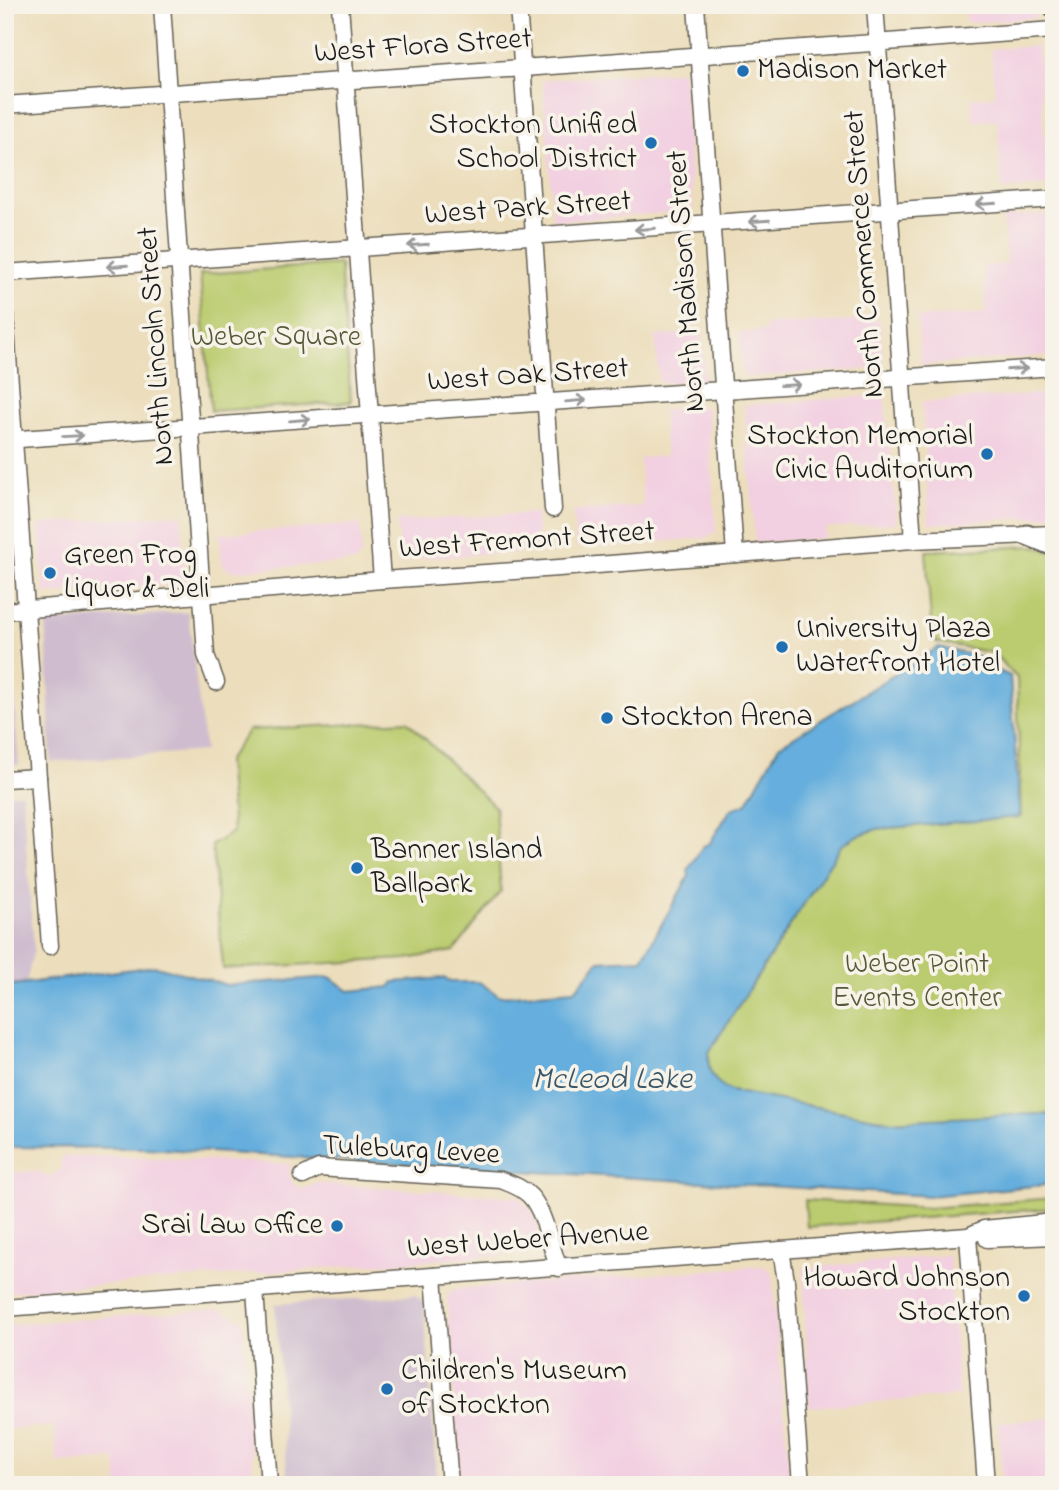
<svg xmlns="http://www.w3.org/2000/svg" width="1059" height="1490" font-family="'Indie Flower',sans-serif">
<rect width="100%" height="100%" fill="#f7f3e8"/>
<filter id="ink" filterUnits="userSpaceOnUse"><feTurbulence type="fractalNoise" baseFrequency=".0143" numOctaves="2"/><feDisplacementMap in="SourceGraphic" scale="14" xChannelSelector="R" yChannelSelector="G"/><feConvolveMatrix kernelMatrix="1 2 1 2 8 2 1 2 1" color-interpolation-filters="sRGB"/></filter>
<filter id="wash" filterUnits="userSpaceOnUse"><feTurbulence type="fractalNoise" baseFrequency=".00686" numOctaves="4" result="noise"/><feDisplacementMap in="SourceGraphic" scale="28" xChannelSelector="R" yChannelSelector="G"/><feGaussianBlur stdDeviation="1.57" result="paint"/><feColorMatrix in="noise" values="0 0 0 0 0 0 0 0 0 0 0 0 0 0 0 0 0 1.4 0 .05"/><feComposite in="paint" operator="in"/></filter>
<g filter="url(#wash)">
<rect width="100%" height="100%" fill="#ecdebc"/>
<g fill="#f2cfe1">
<path d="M965,5H1035L1036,18L966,23Z"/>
<path d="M1038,46L1048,186L1002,190L997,120L973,121L971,98L995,96L991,49Z"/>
<path d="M683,71L693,211L553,221L543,80Z"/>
<path d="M1050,214L1054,264V355L921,365L917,318L986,313L983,266L1006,264L1003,217Z"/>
<path d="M880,320L883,368L743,377L739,333L766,331V324Z"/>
<path d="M702,333L705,380L659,383L655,336Z"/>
<path d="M1039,394L1040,398L1054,408V516L929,524L922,402Z"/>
<path d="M884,395L897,523L825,528V538L755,543L744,405Z"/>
<path d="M707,407L716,531L707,538L576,548L573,511L643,506L640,458L666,456L662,410Z"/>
<path d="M536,513L539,551L407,559L399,552L397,521Z"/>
<path d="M181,514L186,584L44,594L39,524Z"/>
<path d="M360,524L362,554L356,562L230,571L222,564L220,534Z"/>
<path d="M105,1156L291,1164L289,1176L296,1187L307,1188L316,1183L518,1197L533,1213L543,1243L539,1252L5,1292V1173L37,1171L49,1177L60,1171L62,1157Z"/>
<path d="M949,1255L959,1396L809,1407L803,1268Z"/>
<path d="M764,1266L772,1273L790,1485H460L447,1297L454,1289Z"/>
<path d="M218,1309L242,1320L254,1485H118L116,1459L57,1463L54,1426L7,1429L5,1325Z"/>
<path d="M1054,1418V1485H1003L998,1422Z"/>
</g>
<g fill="#cfbdcf">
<path d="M188,612L205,751L51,762L46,622Z"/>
<path d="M5,625H9L19,765L5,766Z"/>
<path d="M22,793L34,949L26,983L5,986V794Z"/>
<path d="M415,1295L424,1303L437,1485H288L275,1304Z"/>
</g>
<g fill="#bbcc6f" stroke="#6c7446" stroke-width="2">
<path d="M340,264L351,402L211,411L200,274Z"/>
<path d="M1035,546L1054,553V1114L891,1121L731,1091C714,1083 706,1072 709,1052L841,846L856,836L877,829L1021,816L1017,678L993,653L936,642L931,622L926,551Z"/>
<path d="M407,721L495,807L501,891L454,951L406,959L223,969L212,845L233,832L227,761L249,730Z"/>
<path d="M1054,1198V1208L807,1227L805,1200L929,1208Z"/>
</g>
<path fill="#65aedd" stroke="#40657c" stroke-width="2" d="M939,647L992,660L997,670L1010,676L1020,817L877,829L856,836L841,846L709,1052C706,1072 714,1083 731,1091L891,1121L1032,1114L1054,1115V1184L930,1196L146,1148L5,1147V986L156,966L227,985L330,977L349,991L390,987L394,982L444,978L451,982H479L499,996L575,990L599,961L642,959L689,876L688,870L703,846L709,844L731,809L746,804L779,746Z"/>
</g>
<g filter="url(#ink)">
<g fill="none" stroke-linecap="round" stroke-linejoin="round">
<defs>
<g id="minor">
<path d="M162,5L206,655L216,682"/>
<path d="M340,5L382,580"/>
<path d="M518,5L553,509"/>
<path d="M696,5L735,554"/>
<path d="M875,5L913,540"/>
<path d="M5,105L1054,30"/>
<path d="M5,273L1054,199"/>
<path d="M5,314L50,946"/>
<path d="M5,440L1054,367"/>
<path d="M5,611L382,580L559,568L913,540L1054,534"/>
<path d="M5,779L38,777"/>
<path d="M303,1176L319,1168L501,1180C511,1184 522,1187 530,1196C544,1210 551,1248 559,1268"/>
<path d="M968,1236L986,1485"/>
<path d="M987,1239L1054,1236"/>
<path d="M781,1250L786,1281L801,1485"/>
<path d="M434,1276L450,1485"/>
<path d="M255,1290L269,1485"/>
<path d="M5,1308L968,1236L984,1229L1054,1222"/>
</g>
<g id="major">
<path d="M1054,5V7"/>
<path d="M1027,535L1054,546"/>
</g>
</defs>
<use href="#minor" stroke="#656054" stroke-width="19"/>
<use href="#major" stroke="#656054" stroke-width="23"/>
<use href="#minor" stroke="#fff" stroke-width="16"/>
<use href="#major" stroke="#fff" stroke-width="19"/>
</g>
<defs><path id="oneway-shaft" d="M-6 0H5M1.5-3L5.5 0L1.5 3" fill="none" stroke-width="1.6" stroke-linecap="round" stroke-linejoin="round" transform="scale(1.75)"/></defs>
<g stroke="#999">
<use href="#oneway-shaft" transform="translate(986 204) rotate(176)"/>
<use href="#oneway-shaft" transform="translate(759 221) rotate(176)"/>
<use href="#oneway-shaft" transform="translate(645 229) rotate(176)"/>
<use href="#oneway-shaft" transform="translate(418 245) rotate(176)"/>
<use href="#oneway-shaft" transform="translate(117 266) rotate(176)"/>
<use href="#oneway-shaft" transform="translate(1017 369) rotate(-4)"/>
<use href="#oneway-shaft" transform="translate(790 385) rotate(-3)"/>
<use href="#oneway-shaft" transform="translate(576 401) rotate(-5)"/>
<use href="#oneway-shaft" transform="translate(300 420) rotate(-5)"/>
<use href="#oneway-shaft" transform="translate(73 436) rotate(-3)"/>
</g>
</g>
<g fill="#1f6fb2" stroke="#f7f3e8" stroke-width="2.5">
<circle cx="743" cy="71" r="7"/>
<circle cx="651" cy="143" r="7"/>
<circle cx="987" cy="454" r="7"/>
<circle cx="50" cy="573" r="7"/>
<circle cx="782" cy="647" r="7"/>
<circle cx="607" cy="718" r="7"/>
<circle cx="357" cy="868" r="7"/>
<circle cx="337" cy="1226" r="7"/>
<circle cx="1024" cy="1296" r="7"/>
<circle cx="387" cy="1389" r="7"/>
</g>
<g text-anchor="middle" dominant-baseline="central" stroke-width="7" stroke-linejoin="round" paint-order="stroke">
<g font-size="30" fill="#1c1c1c" stroke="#f7f3e8">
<text transform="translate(423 47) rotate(-4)">West Flora Street</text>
<text transform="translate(528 209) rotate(-4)">West Park Street</text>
<text transform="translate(865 254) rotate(-94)">North Commerce Street</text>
<text transform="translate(687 281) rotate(-94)">North Madison Street</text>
<text transform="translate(157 346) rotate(-94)">North Lincoln Street</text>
<text transform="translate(528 376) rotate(-4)">West Oak Street</text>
<text transform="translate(527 541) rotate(-4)">West Fremont Street</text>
<text transform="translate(411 1151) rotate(3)">Tuleburg Levee</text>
<text transform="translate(528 1241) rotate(-4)">West Weber Avenue</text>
</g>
<g font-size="30" fill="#1c1c1c" stroke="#f7f3e8" text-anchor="start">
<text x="757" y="71">Madison Market</text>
<text x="637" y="126" text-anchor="end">Stockton Unified<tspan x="637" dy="34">School District</tspan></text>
<text x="973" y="437" text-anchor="end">Stockton Memorial<tspan x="973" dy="34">Civic Auditorium</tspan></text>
<text x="64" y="556">Green Frog<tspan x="64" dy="34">Liquor &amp; Deli</tspan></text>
<text x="796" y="630">University Plaza<tspan x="796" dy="34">Waterfront Hotel</tspan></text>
<text x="621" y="718">Stockton Arena</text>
<text x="371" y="851">Banner Island<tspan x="371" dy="34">Ballpark</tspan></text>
<text x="323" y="1226" text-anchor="end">Srai Law Office</text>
<text x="1010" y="1279" text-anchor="end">Howard Johnson<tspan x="1010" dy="34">Stockton</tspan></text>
<text x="401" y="1372">Children's Museum<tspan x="401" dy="34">of Stockton</tspan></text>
</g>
<g font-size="30" fill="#545a39" stroke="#f7f3e8">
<text x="276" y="338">Weber Square</text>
<text x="917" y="965">Weber Point<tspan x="917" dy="34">Events Center</tspan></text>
</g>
<g font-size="32" font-style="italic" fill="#395669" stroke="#f7f3e8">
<text x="612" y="1080">McLeod Lake</text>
</g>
</g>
<rect width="1059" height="1490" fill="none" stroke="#f7f3e8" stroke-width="28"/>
</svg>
